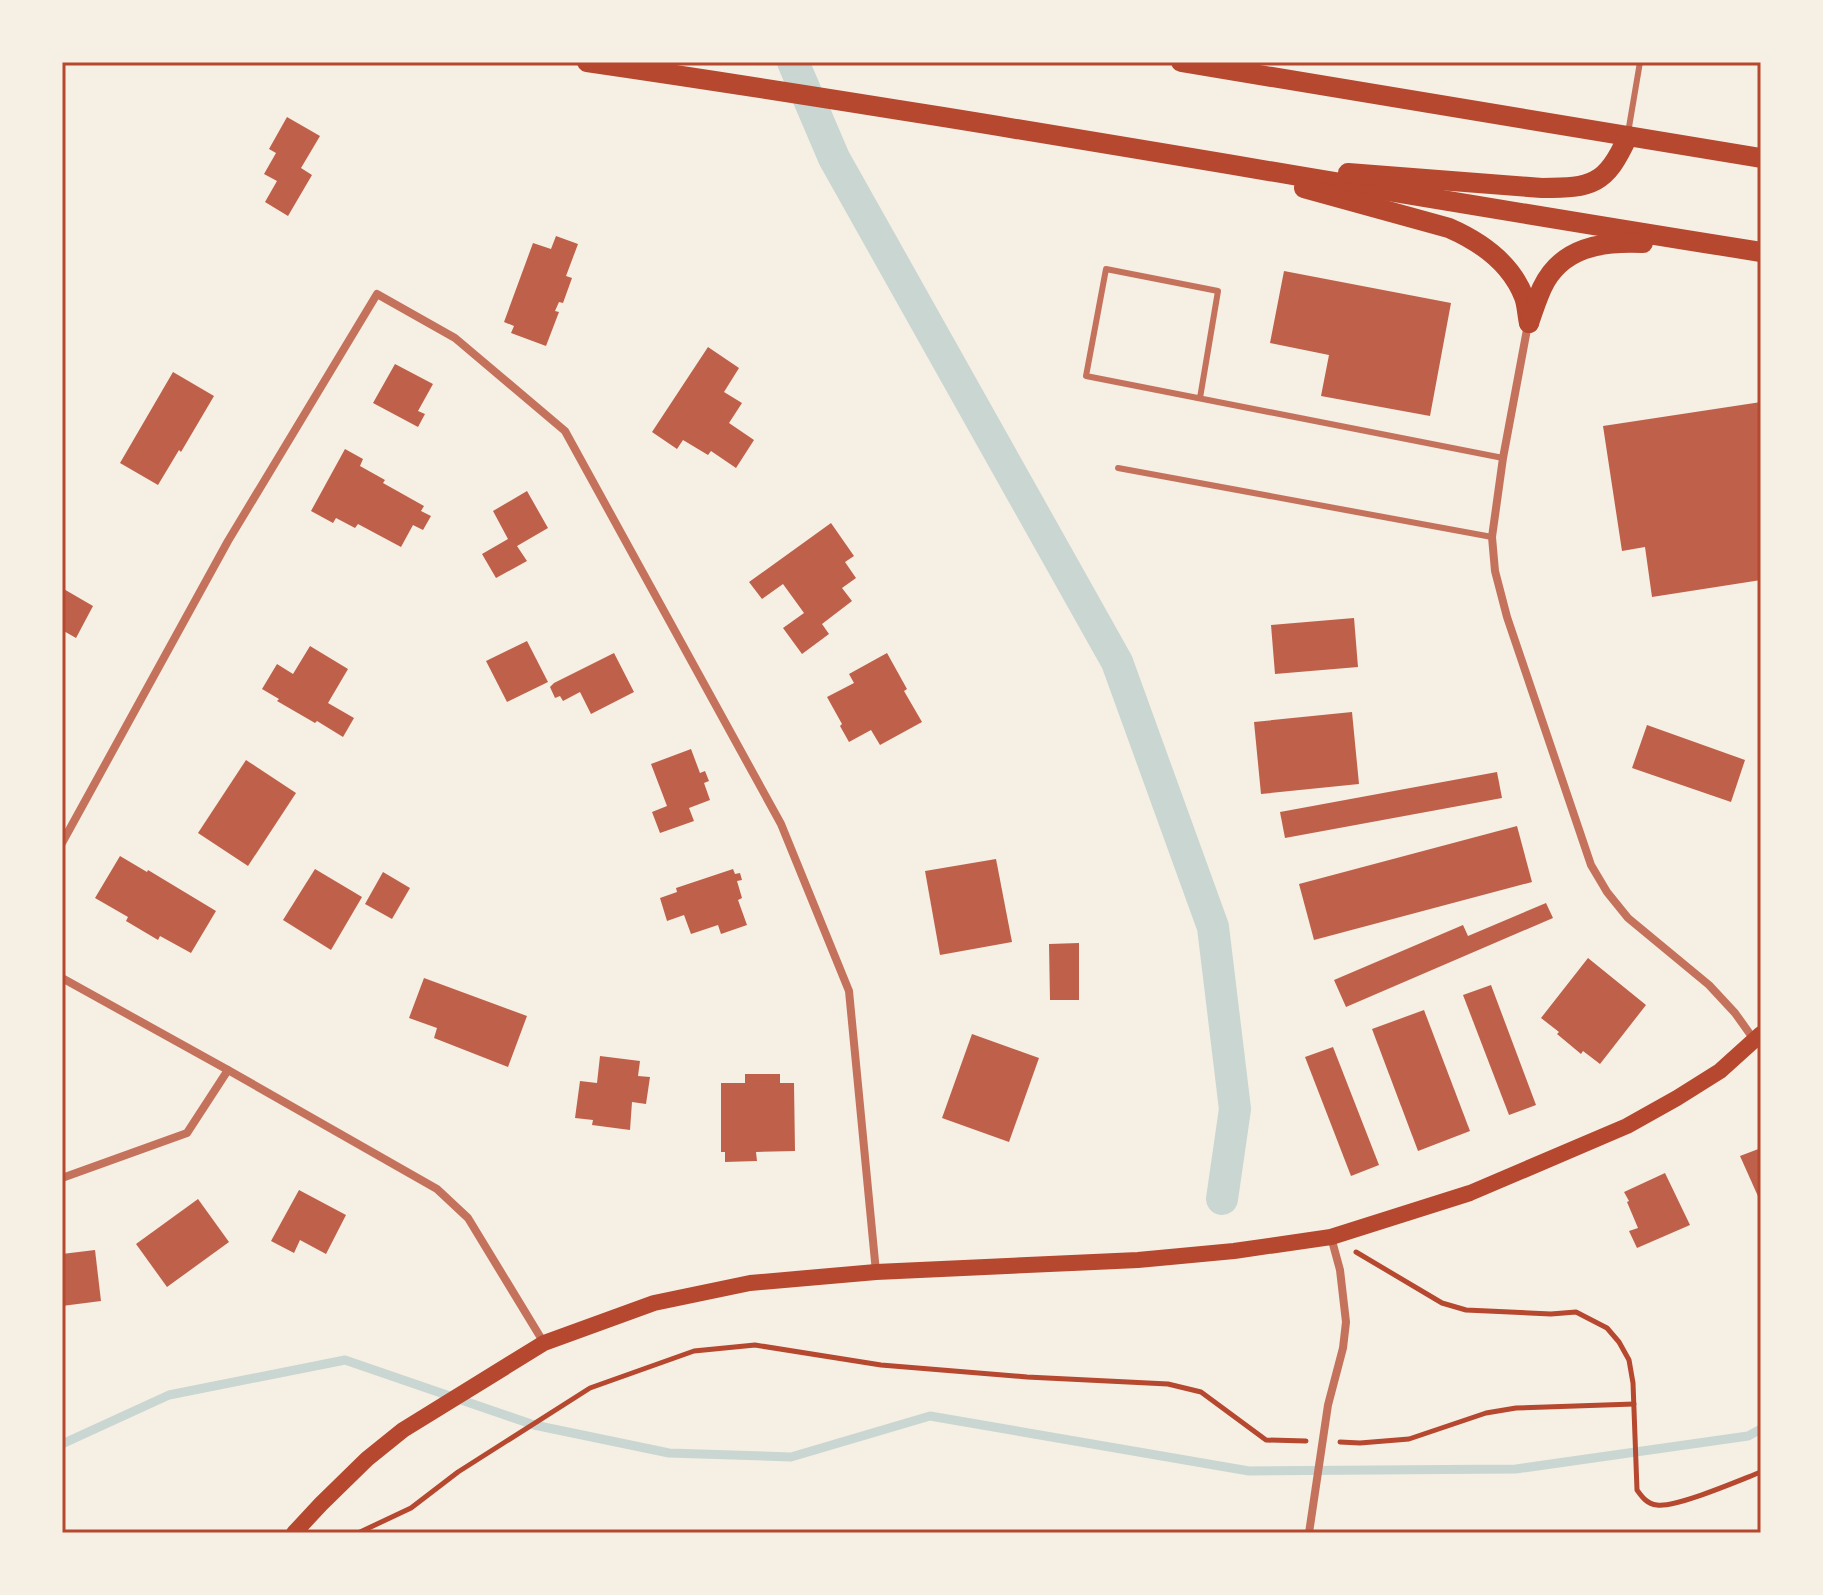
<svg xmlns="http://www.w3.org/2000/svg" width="1823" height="1595" font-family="'Open Sans',sans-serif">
<rect width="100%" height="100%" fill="#f6efe4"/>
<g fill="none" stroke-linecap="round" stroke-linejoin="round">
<path stroke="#c9d6d2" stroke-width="9" d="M62,1444L169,1395L345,1360L534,1425L669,1453L791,1457L930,1416L1249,1471L1516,1469L1748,1436L1761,1429"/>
<path stroke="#c9d6d2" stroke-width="32" d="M793,62L834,158L1117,662L1213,927L1235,1109L1222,1199"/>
</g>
<g fill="#bf614a">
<path d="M287,117L320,136L301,168L312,175L288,216L265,202L277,181L264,174L276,153L269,149Z"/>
<path d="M556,236L578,244L566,276L572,278L563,303L559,302L555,311L559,312L546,346L511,333L514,326L504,322L533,243L551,249Z"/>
<path d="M1284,271L1451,303L1430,416L1321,396L1329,355L1270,343Z"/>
<path d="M708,347L739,368L724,392L742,403L729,423L754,440L736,468L711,451L708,455L683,440L677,449L652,432Z"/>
<path d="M395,364L433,384L418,411L425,414L418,427L373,403Z"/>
<path d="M173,372L214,396L181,452L179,450L158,485L120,463Z"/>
<path d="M1761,402V580L1652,597L1645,547L1622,551L1603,426Z"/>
<path d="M345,449L363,459L360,466L385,480L383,483L424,506L421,511L431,516L423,530L413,525L401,547L358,524L355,528L336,518L333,523L311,511Z"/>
<path d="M527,491L548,528L517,546L527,561L496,578L482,554L508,539L493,511Z"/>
<path d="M831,523L854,556L845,562L856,578L842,588L852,601L822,624L829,634L802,654L783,628L804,613L783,584L762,599L749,582Z"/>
<path d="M62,588L93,606L76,638L62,630Z"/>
<path d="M1354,618L1358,667L1275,674L1271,625Z"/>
<path d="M527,641L548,682L507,702L486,661Z"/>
<path d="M310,646L348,669L328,703L354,718L343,737L317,721L315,723L277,701L279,699L262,689L277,664L293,674Z"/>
<path d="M614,653L634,692L591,714L580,692L563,701L560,696L555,698L550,687L554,683Z"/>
<path d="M887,653L907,689L904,691L922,722L880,745L871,730L849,742L840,726L842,724L827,697L854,683L849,674Z"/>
<path d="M1352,712L1359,784L1261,794L1254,722Z"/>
<path d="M1647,725L1745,760L1731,802L1632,768Z"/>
<path d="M691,749L700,773L705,771L709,781L704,783L710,800L689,808L694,821L660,833L652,812L667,806L651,764Z"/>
<path d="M246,760L296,793L248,866L198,833Z"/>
<path d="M1497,772L1502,798L1285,838L1280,812Z"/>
<path d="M1517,826L1532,882L1314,940L1299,884Z"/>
<path d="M120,856L147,872L148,870L216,911L191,953L160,936L158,940L126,921L128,917L95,898Z"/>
<path d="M996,859L1012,942L940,955L925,871Z"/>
<path d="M315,869L362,897L331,950L283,920Z"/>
<path d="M733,869L735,874L740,873L742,880L737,881L742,898L738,900L747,925L721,934L718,925L691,934L684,915L667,921L660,898L677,892L676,888Z"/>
<path d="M383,872L410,888L392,919L365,904Z"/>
<path d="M1546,903L1553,918L1346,1007L1334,980L1463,925L1468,936Z"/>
<path d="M1079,943V1000H1050L1049,944Z"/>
<path d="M1588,958L1646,1005L1600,1064L1583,1051L1581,1054L1557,1034L1559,1032L1541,1018Z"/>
<path d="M424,978L527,1016L508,1067L434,1038L437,1028L409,1018Z"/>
<path d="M1491,985L1536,1105L1509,1115L1463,995Z"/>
<path d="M1424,1010L1470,1131L1418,1151L1372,1029Z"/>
<path d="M972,1034L1039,1058L1009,1142L942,1118Z"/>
<path d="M1333,1047L1379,1165L1351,1176L1305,1057Z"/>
<path d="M600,1056L640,1061L638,1076L650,1077L646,1104L632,1102L630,1130L592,1125L593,1120L575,1118L580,1081L597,1083Z"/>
<path d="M745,1074H780V1083H794L795,1151L756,1152L757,1161L725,1162V1152H721V1083H745Z"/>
<path d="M1761,1148V1203L1740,1156Z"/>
<path d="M1665,1173L1690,1225L1637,1248L1629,1231L1638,1228L1627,1202L1629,1201L1624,1192Z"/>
<path d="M299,1190L346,1215L326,1254L300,1240L294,1253L271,1241Z"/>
<path d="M198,1199L229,1242L167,1287L136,1244Z"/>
<path d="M95,1250L101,1301L62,1306V1254Z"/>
</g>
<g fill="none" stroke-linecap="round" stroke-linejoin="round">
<g stroke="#b5482f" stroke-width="5">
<path d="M1356,1252L1442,1303L1466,1310L1551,1314L1576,1312L1607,1328L1619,1342L1629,1360L1633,1383L1637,1490C1642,1497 1647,1504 1657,1505C1676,1508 1740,1480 1761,1472"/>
<path d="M1340,1442L1360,1443L1409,1439L1486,1413L1516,1408L1634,1404"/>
<path d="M358,1533L411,1508L458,1472L590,1388L694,1351L755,1345L881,1365L1027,1377L1168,1384L1201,1392L1266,1440L1306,1441"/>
</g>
<g stroke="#c5725c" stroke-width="6">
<path d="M1628,133L1640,62"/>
<path d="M1200,398L1218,291L1106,269L1086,376L1503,458"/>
<path d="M1118,468L1492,537"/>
</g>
<g stroke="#c5725c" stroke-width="8">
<path d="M1528,324L1503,458L1492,537L1495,571L1507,617L1591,865L1607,892L1628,918L1709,985L1735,1013L1755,1041"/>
<path d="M62,843L228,541L377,294L455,338L565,431L781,824L849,991L876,1272"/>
<path d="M62,978L228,1070L437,1189L468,1218L544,1343"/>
<path d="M62,1178L187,1133L228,1070"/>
<path d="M1309,1533L1328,1405L1343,1348L1346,1322L1340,1270L1331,1237"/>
</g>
<path stroke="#b5482f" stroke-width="16" d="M294,1533L321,1504L367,1459L403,1430L544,1343L654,1303L750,1283L876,1272L1138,1260L1234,1251L1331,1237L1470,1193L1627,1126L1677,1098L1720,1071L1761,1034"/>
<g stroke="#b5482f" stroke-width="20">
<path d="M587,62C979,119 1369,190 1761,252"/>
<path d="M1181,62L1761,158"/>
<path d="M1348,173L1542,188C1592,188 1606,185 1628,136"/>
<path d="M1304,188L1449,228C1481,242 1511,263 1524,297C1527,305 1527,315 1529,323"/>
<path d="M1529,323C1533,311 1537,299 1542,288C1561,247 1602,241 1643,243"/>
</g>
</g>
<rect width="1823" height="1595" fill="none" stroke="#f6efe4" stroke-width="128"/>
<rect x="64" y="64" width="1695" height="1467" fill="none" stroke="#b5482f" stroke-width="3"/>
</svg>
